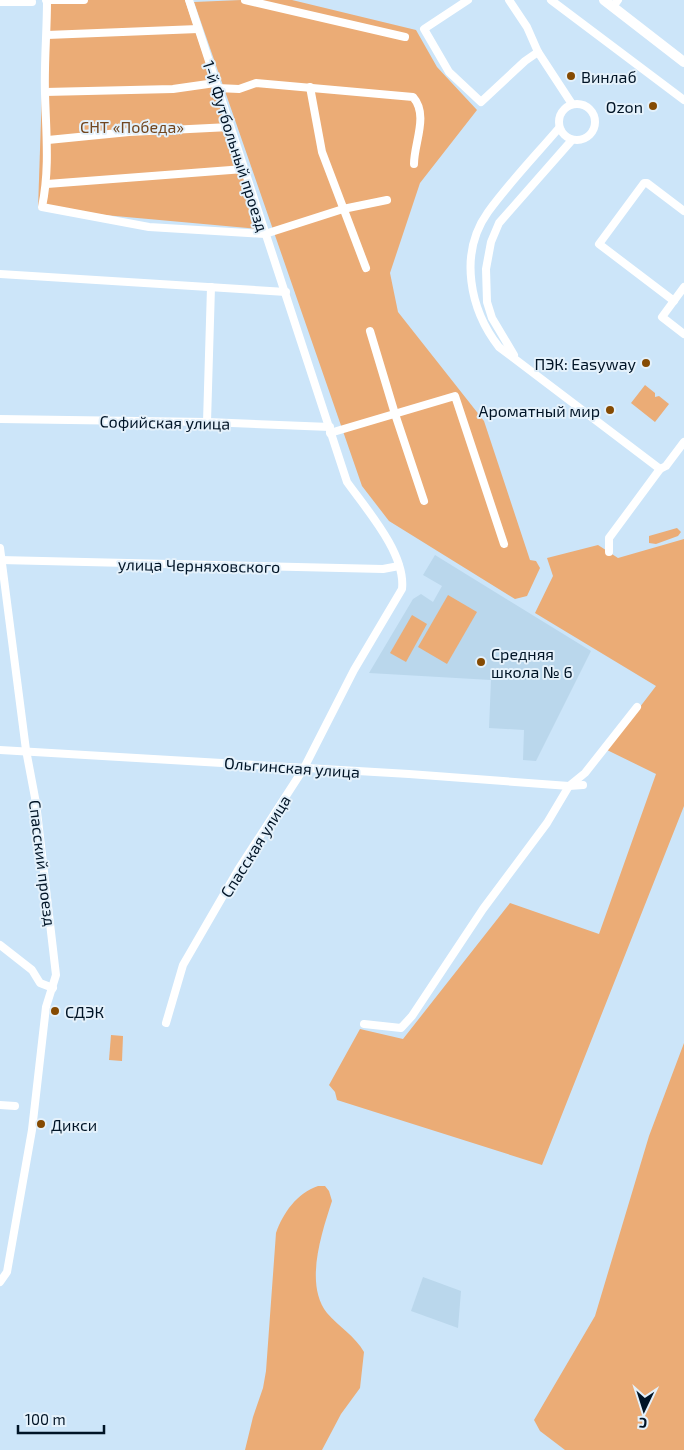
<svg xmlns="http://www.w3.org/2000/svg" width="684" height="1450" font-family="'Exo 2',sans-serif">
<rect width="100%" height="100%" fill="#cce5f9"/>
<g fill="#bad7ec">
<path d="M435,555L591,651L536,761L523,760L524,730L489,728L491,680L369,673L413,599L421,594L433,602L442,586L423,575Z"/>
<path d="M423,1277L461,1291L458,1328L411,1311Z"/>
</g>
<g fill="#ebac76">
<path d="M45,0H185L242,171L259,229L38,209Z"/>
<path d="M241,0H292L416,30L437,67L477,110L420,183L390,273L398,312L484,421L530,560L536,561L540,568L527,596L515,599L389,521L362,486L194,2Z"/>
<path d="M645,385L655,393V397L659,396L669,404L655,422L631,403Z"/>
<path d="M677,528L681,532L678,536L656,544L649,543V536Z"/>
<path d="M684,539V806L542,1165L337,1100L335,1092L329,1085L360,1029L403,1039L510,903L599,934L656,774L607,750L656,686L535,613L553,576L547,558L598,545L618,558Z"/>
<path d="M448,595L477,612L447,664L418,647Z"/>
<path d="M412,615L427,624L406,662L390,653Z"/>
<path d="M111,1035L123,1036L122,1061L109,1060Z"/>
<path d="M684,1043V1450H565L540,1431L534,1420L595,1316L649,1136Z"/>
<path d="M318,1186H325L329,1191L332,1201C322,1232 304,1284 327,1313C339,1327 355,1336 364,1352L360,1388L341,1414L322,1450H245L253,1417L263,1388L266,1371L276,1233C283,1213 297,1193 318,1186Z"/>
</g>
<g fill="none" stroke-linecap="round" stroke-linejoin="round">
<g stroke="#fff" stroke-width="8">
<path d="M46,0H84"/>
<path d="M245,0L405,37"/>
<path d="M468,0L424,29L449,72L481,102L525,61L538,52"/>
<path d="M509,0L527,27L538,52L572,104"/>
<path d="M551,0L684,100"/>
<path d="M47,1C47,32 44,63 45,93C46,132 50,169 42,207L149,227L265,234L343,209L387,200"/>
<path d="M0,2H32"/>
<path d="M613,7L618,0"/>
<path d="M47,35L198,29"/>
<path d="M310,87L322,152L366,268"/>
<path d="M217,88L239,89L256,83L413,97C429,115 414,143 414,164"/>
<path d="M45,92L173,89L215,83"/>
<circle cx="577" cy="122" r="18"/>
<path d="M559,128C535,156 509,183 488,212C458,254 470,310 499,347L660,469"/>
<path d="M48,140L129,132L230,127"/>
<path d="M47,184L244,169"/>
<path d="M0,274L286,292"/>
<path d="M684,287L662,317L684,334"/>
<path d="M674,301L599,244L644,183H647L684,211"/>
<path d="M370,331L395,414L424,501"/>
<path d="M514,355L492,318L487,302L486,269L491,242L499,223L572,140"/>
<path d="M0,419L207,422L330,427"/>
<path d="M207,422L211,287"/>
<path d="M330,433L455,396L504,544"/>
<path d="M0,548L26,750L36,803L56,975L46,1007L32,1130L7,1272L0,1282"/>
<path d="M609,552V538L660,469L666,466L684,442"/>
<path d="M0,560L383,569L399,566"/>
<path d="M0,750L409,774L569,786L583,785"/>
<path d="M0,945L32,970L40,983L53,988"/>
<path d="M166,1023L183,965L238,870L304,768L354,670L402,589C406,554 367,510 347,482L189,0"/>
<path d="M364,1024L401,1028L412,1016L483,909L547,823L569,786L585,773L637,707"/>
<path d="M0,1105L15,1106"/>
</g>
<path stroke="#fff" stroke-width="10" d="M604,0L684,62"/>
</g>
<g fill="#854a02" stroke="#e4f1fb" stroke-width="2">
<circle cx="571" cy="76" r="5"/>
<circle cx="653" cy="106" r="5"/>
<circle cx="646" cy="363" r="5"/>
<circle cx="610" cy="410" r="5"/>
<circle cx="481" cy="662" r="5"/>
<circle cx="55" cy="1011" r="5"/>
<circle cx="41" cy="1124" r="5"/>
</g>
<g text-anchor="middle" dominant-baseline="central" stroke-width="4" stroke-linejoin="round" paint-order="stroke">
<g font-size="16" fill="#001426" stroke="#e4f1fb" text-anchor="start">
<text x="581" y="76">Винлаб</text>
<text x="643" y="106" text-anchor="end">Ozon</text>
<text x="636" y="363" text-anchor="end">ПЭК: Easyway</text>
<text x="600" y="410" text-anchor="end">Ароматный мир</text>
<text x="491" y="653">Средняя<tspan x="491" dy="18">школа № 6</tspan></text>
<text x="65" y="1011">СДЭК</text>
<text x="51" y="1124">Дикси</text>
</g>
<g font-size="16" fill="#71461f" stroke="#e4f1fb">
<text x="132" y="126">СНТ «Победа»</text>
</g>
<g font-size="16" fill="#001426" stroke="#e4f1fb">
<text transform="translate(236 146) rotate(72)">1-й Футбольный проезд</text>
<text transform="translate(165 422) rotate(1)">Софийская улица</text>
<text transform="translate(199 565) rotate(1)">улица Черняховского</text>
<text transform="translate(292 767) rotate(4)">Ольгинская улица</text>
<text transform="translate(255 846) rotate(-58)">Спасская улица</text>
<text transform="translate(43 863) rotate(83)">Спасский проезд</text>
</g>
</g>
<g transform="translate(644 1410) rotate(184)" stroke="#e4f1fb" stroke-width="4" paint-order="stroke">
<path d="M0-4L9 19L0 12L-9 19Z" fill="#001426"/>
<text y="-8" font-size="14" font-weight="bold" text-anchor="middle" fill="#001426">С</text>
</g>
<path d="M18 1425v8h86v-8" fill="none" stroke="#001426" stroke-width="2.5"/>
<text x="25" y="1425" font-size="15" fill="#001426" stroke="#e4f1fb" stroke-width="4" paint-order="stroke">100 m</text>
</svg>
